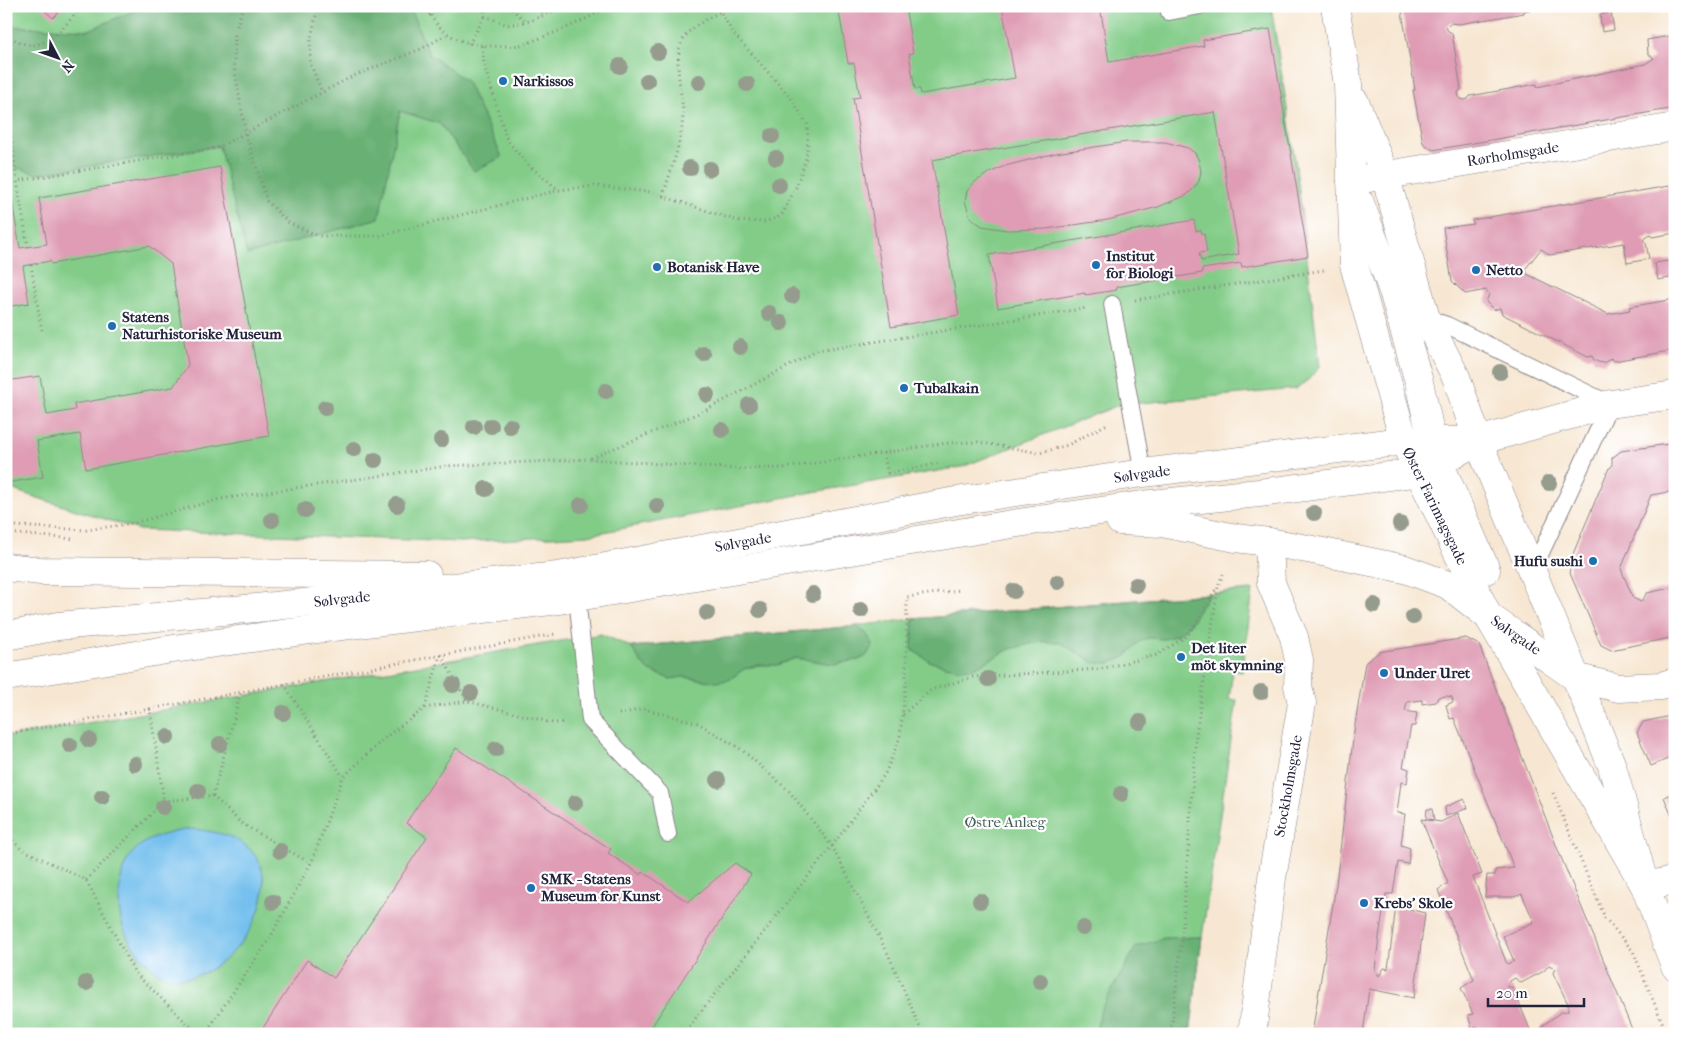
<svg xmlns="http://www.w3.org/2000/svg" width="1681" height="1040" font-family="'IM FELL French Canon',serif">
<rect width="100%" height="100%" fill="#fff"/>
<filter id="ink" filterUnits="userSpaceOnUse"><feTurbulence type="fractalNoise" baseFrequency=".02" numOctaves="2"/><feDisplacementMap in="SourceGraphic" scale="10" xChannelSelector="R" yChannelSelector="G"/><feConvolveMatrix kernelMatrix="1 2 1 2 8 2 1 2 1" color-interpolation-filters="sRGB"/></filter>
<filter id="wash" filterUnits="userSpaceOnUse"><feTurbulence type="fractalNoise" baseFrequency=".0096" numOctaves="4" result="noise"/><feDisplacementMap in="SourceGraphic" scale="20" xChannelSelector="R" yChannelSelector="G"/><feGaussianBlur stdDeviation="1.12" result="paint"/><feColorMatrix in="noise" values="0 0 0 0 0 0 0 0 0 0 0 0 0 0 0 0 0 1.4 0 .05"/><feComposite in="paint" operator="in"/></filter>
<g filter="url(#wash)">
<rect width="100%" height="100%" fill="#f7e7d2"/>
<g fill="#82cc88" stroke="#527762">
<path d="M6,6H1271L1296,167L1320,367L1309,379L1296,389L1119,405L962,467L813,492L588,535L462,542L139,530L19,492L6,486Z"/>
<path d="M1253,590L1242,672L1233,670L1229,699L1237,700L1202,937L1190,1034H6V737L601,634L631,647L856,626L913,619Z"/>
</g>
<g fill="#69b074" stroke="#466958">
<path d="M145,6H409L429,54L467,82L502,157L474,171L440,124L400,111L379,218L247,255L219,146L37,174L6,164V26L89,30Z"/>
<path d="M1209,594L1189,625L1177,635L1164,639L1148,638L1139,642L1125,657L1111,663H1095L1059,642H1039L1010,649L974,668L958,669L931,662L912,650L913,619Z"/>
<path d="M856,626C865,632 872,636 873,647L865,657L858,660L833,664L796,658L777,665H759L744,669L729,680L716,682L684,677L670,679L650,671L641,663L631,647Z"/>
<path d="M1202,937L1190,1034H1095L1101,1009L1136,947L1164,938Z"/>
</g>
<path fill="#75c0ee" stroke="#4c7194" d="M190,829C212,831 236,834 252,852C292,896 222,994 166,976C154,972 142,959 135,949C124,935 119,918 119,900C119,849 144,836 190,829Z"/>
<g id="blocks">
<g fill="#df9cb4">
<path d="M40,6H64L53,18Z"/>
<path d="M838,6H905L913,53L909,54L915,89H920L921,94L1015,78L1002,6H1100L1109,62L1204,46L1203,40L1270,29L1308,256L1242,267L1241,263L1202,269V273L1116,287L1117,290L1085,295V293L998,308L989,255L1194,220L1196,231L1201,230L1202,234H1204L1207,252L1199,253L1201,261L1239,254L1215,112L932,160L959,315L891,327L853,98L860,97L854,63H848Z"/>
<path d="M1401,6H1546L1524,11V13L1459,24L1450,23L1446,27L1448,31L1452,33L1461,89L1458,93L1459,98L1464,100L1468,99L1470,96L1537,84V87L1645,64L1654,58L1648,54L1647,40L1675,35V108L1433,150L1423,143L1413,90H1415Z"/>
<path d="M1611,12L1614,30L1602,32L1600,15Z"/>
<path d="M1127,142H1165L1188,148L1195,153L1199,161L1201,172L1199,181L1194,188L1187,195L1158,207L1108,220L1046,229L1007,230L982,226L970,217L965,201L967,191L975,182L987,174L1005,166L1056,153Z"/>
<path d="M220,167L269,436L86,469L80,434L37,441L43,477L6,483V381L40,376L47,415L75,410L74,404L173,387L188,365L171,264L149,246L51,264L50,261L23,266L29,303L6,307V202L12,201L20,248L47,244L39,198Z"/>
<path d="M1675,185V233L1652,237L1650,235L1643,240L1646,243L1649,259L1627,263L1624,243L1550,255L1541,249L1526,268L1527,274L1608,314L1630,310L1629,307L1675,299V350L1614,361L1611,358L1604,363L1598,362L1594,360L1592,356L1588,357L1502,314L1500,308L1494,310L1486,302L1489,294L1486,290L1465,294L1452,281L1443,228L1474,224L1472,220Z"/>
<path d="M1675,260V277L1658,280L1655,263Z"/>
<path d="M1675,443V491L1651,495L1621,569L1633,598L1641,602L1647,593L1675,587V637L1611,650L1601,645L1569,571L1570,570V561L1609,468H1610L1612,466V458L1621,451Z"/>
<path d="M1466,638L1479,645L1558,850L1634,1034H1582L1580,1028L1571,1034H1541L1542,1026L1561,1012L1568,1011V1004L1553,973L1555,968L1549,965L1544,971L1521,983L1515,978L1510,981L1507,986L1513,988L1531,1032L1530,1034H1480L1478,1026L1472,1029L1468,1015L1473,1014L1461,988L1474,980L1438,890L1448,883L1421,819L1441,822L1458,813L1482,874L1473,877L1507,964L1514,961L1503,936L1534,922L1522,894L1513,897H1485L1487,875H1495V870L1514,868L1454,718L1450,719L1446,705L1453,702L1452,697L1447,696L1438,697L1436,702L1422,704V700L1407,702L1405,711L1417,713L1415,726H1411L1403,767L1409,769L1407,783L1401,782L1397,813L1405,814L1401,845L1410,848L1408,864L1398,862L1393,894H1386L1379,937L1375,970L1379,976L1384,968L1388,969L1396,906L1425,913L1414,998L1369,989L1363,1034H1312L1336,885L1354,731L1365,663L1379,652Z"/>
<path d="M1675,715V756L1651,766L1637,733L1643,722Z"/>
<path d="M456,748L606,846L611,849L608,853L641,875L643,872L688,902L735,863L751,874L647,1034H259L307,960L334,978L427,837L406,823Z"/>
<path d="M1675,792V824L1664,797Z"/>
<path d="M1464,799L1468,808L1446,816L1445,807Z"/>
<path d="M1427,809H1432L1434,820L1426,819Z"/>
</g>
</g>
</g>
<g filter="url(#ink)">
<use href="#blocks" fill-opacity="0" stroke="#8c8486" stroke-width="1"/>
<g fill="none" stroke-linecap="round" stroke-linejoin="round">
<defs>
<g id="lane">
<path d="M1169,12L1200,6"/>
<path d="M1112,304L1143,473"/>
<path d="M1426,318L1447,325L1610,404L1532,572"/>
<path d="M577,597L590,720L660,793L668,834"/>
</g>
<g id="street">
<path d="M1351,181L1675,127"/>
<path d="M1645,886L1675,880"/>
<path d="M1252,1034L1272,878L1302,703L1298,686L1299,660L1294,637L1271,583L1269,542"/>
</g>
<g id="secondary">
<path d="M1335,6L1348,84L1354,265L1404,441L1488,616L1645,886"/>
<path d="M1355,102L1385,175L1426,318L1456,377L1478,441L1594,721L1612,766L1645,886L1675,966"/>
<path d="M1360,203L1393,291L1419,382L1432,441L1439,462L1486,570"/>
<path d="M1120,521L1162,523L1236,538L1269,542L1313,550L1405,569L1448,585L1488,616L1575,677L1618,688L1661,686L1675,682"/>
<path d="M6,567L41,571L427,575"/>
<path d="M6,636L58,626L256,608L558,576L956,501L1143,473L1404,441H1474"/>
<path d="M6,677L166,650L318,629L559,600L1018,523L1142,505L1259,493L1420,472L1478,441L1610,404L1675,395"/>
</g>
</defs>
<use href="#lane" stroke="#8c8486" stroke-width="18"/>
<use href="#street" stroke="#8c8486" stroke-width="29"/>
<use href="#secondary" stroke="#8c8486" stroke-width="29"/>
<g stroke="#8c8486" stroke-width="3" stroke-dasharray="1 4" stroke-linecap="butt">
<path d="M243,6L235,33L234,67L246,134L267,201L289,223L319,236H379L559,190L594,186L650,192L738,221L765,222L777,218L783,213L797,185L806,158L808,141L807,124L791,98L733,33L717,6"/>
<path d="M318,6L311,38L310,63L322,92"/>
<path d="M427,6C439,45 485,49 520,45C526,44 532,41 538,39C562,30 586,21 607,6"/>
<path d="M483,6L485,16L507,25L530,21L565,6"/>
<path d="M508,6L526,21"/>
<path d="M534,6L545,14"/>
<path d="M429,15L440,6"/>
<path d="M6,34C41,61 60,31 82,6"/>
<path d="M469,44L485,16"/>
<path d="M482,46L484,65L507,140L527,164L559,190"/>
<path d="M6,62L12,39"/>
<path d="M6,92L17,181"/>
<path d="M663,196C671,169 682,142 683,114C683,105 681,96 680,87C674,42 680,32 720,12"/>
<path d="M28,247L17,181L217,148L351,77L421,49L446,35"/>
<path d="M31,265L42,332"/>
<path d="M1135,300L1324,270"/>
<path d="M883,453L946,443L978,442L1040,453L1068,445L1109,423"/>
<path d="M591,458L706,410L817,351L1087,308"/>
<path d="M6,527L15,526L86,530L134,523L220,499L447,466L589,459L738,469L783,468L883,453L888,473L941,463"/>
<path d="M6,533L75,539"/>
<path d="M441,655L467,701"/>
<path d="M284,684L343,777"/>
<path d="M425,708L440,655"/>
<path d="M150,709L556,634"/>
<path d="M619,714L644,709L698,723L742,750L789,791L832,846L889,956L923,1034"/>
<path d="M903,714L931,690L973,677L1100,669L1157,655L1188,635L1216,589"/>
<path d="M6,734L150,709L164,801"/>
<path d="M1553,793L1605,918L1633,951L1667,1034"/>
<path d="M213,796L241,692"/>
<path d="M6,833L21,849L86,880L135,973L198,1034"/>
<path d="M86,880L164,801L213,796L241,823L310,863"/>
<path d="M1171,1029L1188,1034"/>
<path d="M205,1034L270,938L312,861L343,777L387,736L425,708L467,701L553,723L566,722"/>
<path d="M683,1034L832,846L885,774L900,737L906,681L907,597L960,590"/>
<path d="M1166,1034L1171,1029L1182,935L1196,735L1218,586L1223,574"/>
</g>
<use href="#lane" stroke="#fff" stroke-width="16"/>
<use href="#street" stroke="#fff" stroke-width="28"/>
<use href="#secondary" stroke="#fff" stroke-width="28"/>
</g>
<g fill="#959c8e">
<circle cx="658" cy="52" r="8"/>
<circle cx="620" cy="66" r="8"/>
<circle cx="647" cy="81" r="8"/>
<circle cx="699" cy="82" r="8"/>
<circle cx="747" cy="84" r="8"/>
<circle cx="772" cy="136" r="8"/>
<circle cx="776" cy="158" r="8"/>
<circle cx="690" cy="168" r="8"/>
<circle cx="710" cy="169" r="8"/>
<circle cx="779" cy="185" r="8"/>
<circle cx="792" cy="296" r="8"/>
<circle cx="769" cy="313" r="8"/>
<circle cx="781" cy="323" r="8"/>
<circle cx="740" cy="347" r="8"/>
<circle cx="704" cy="354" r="8"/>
<circle cx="1500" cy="372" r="8"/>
<circle cx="606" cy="391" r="8"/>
<circle cx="707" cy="395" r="8"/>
<circle cx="749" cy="405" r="8"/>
<circle cx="325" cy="408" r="8"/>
<circle cx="491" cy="426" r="8"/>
<circle cx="510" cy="426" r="8"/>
<circle cx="474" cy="427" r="8"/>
<circle cx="722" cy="430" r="8"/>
<circle cx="441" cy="440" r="8"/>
<circle cx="354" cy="449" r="8"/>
<circle cx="375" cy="460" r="8"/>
<circle cx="1549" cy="483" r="8"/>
<circle cx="486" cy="489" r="8"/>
<circle cx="397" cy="505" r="8"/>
<circle cx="581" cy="505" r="8"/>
<circle cx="657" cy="506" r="8"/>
<circle cx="305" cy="510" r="8"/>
<circle cx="1314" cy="513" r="8"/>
<circle cx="272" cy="520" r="8"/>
<circle cx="1400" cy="524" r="8"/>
<circle cx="1058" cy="582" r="8"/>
<circle cx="1136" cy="585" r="8"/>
<circle cx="1014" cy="591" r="8"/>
<circle cx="813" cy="594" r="8"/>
<circle cx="1374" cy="605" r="8"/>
<circle cx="760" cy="610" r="8"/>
<circle cx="861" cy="610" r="8"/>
<circle cx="707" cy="613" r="8"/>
<circle cx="1413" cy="617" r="8"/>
<circle cx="988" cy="679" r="8"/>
<circle cx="453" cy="685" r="8"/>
<circle cx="1261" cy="692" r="8"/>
<circle cx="471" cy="693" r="8"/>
<circle cx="283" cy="713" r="8"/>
<circle cx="1140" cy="722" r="8"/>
<circle cx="167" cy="737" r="8"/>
<circle cx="89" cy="740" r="8"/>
<circle cx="220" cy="744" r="8"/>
<circle cx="70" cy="745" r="8"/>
<circle cx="496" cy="749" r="8"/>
<circle cx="135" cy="764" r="8"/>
<circle cx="718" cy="780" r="8"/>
<circle cx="198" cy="791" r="8"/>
<circle cx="1121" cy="794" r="8"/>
<circle cx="102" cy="797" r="8"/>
<circle cx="575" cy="803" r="8"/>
<circle cx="163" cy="807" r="8"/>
<circle cx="280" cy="851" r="8"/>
<circle cx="980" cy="901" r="8"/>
<circle cx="273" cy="902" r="8"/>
<circle cx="1083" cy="928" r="8"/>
<circle cx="1040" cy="981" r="8"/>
<circle cx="86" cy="983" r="8"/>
</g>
</g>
<g fill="#1f6fb2" stroke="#fff" stroke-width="2">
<circle cx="503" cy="81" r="5"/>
<circle cx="1096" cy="265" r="5"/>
<circle cx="657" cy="267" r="5"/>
<circle cx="1476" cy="270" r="5"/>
<circle cx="112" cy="326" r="5"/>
<circle cx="904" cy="388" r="5"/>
<circle cx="1593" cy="561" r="5"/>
<circle cx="1181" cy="657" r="5"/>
<circle cx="1384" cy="673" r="5"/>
<circle cx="531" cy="888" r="5"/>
<circle cx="1364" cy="903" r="5"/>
</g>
<g text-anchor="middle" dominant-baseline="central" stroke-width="4.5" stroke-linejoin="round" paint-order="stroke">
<g font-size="15" font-weight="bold" fill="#22223b" stroke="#fff" text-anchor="start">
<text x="513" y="81">Narkissos</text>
<text x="1106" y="256">Institut<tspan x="1106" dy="17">for Biologi</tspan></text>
<text x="667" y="267">Botanisk Have</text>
<text x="1486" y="270">Netto</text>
<text x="122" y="317">Statens<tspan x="122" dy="17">Naturhistoriske Museum</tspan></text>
<text x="914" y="388">Tubalkain</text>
<text x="1583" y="561" text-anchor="end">Hufu sushi</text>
<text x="1191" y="648">Det liter<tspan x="1191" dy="17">möt skymning</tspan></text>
<text x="1394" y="673">Under Uret</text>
<text x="541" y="879">SMK - Statens<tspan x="541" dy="17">Museum for Kunst</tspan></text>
<text x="1374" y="903">Krebs' Skole</text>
</g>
<g font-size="15" fill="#22223b" stroke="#fff">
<text transform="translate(1513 154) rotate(-9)">Rørholmsgade</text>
<text transform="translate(1142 474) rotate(-8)">Sølvgade</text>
<text transform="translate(1435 506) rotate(64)">Øster Farimagsgade</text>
<text transform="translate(743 542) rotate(-10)">Sølvgade</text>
<text transform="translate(342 599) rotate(-6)">Sølvgade</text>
<text transform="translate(1516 635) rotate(35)">Sølvgade</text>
<text transform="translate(1288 786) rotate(-80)">Stockholmsgade</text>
</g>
<g font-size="15" fill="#445e56" stroke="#fff">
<text x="1005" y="822">Østre Anlæg</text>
</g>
</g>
<rect width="1681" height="1040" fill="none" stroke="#fff" stroke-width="25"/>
<g transform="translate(58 58) rotate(131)" stroke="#ffffff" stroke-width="4" paint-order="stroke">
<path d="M0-4L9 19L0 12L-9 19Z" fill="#22223b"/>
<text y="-8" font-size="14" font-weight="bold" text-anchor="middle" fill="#22223b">N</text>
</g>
<path d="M1488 998v8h96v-8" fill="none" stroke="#22223b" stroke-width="2.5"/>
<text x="1496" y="998" font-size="15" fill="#22223b" stroke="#ffffff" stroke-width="4" paint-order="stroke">20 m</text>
</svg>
